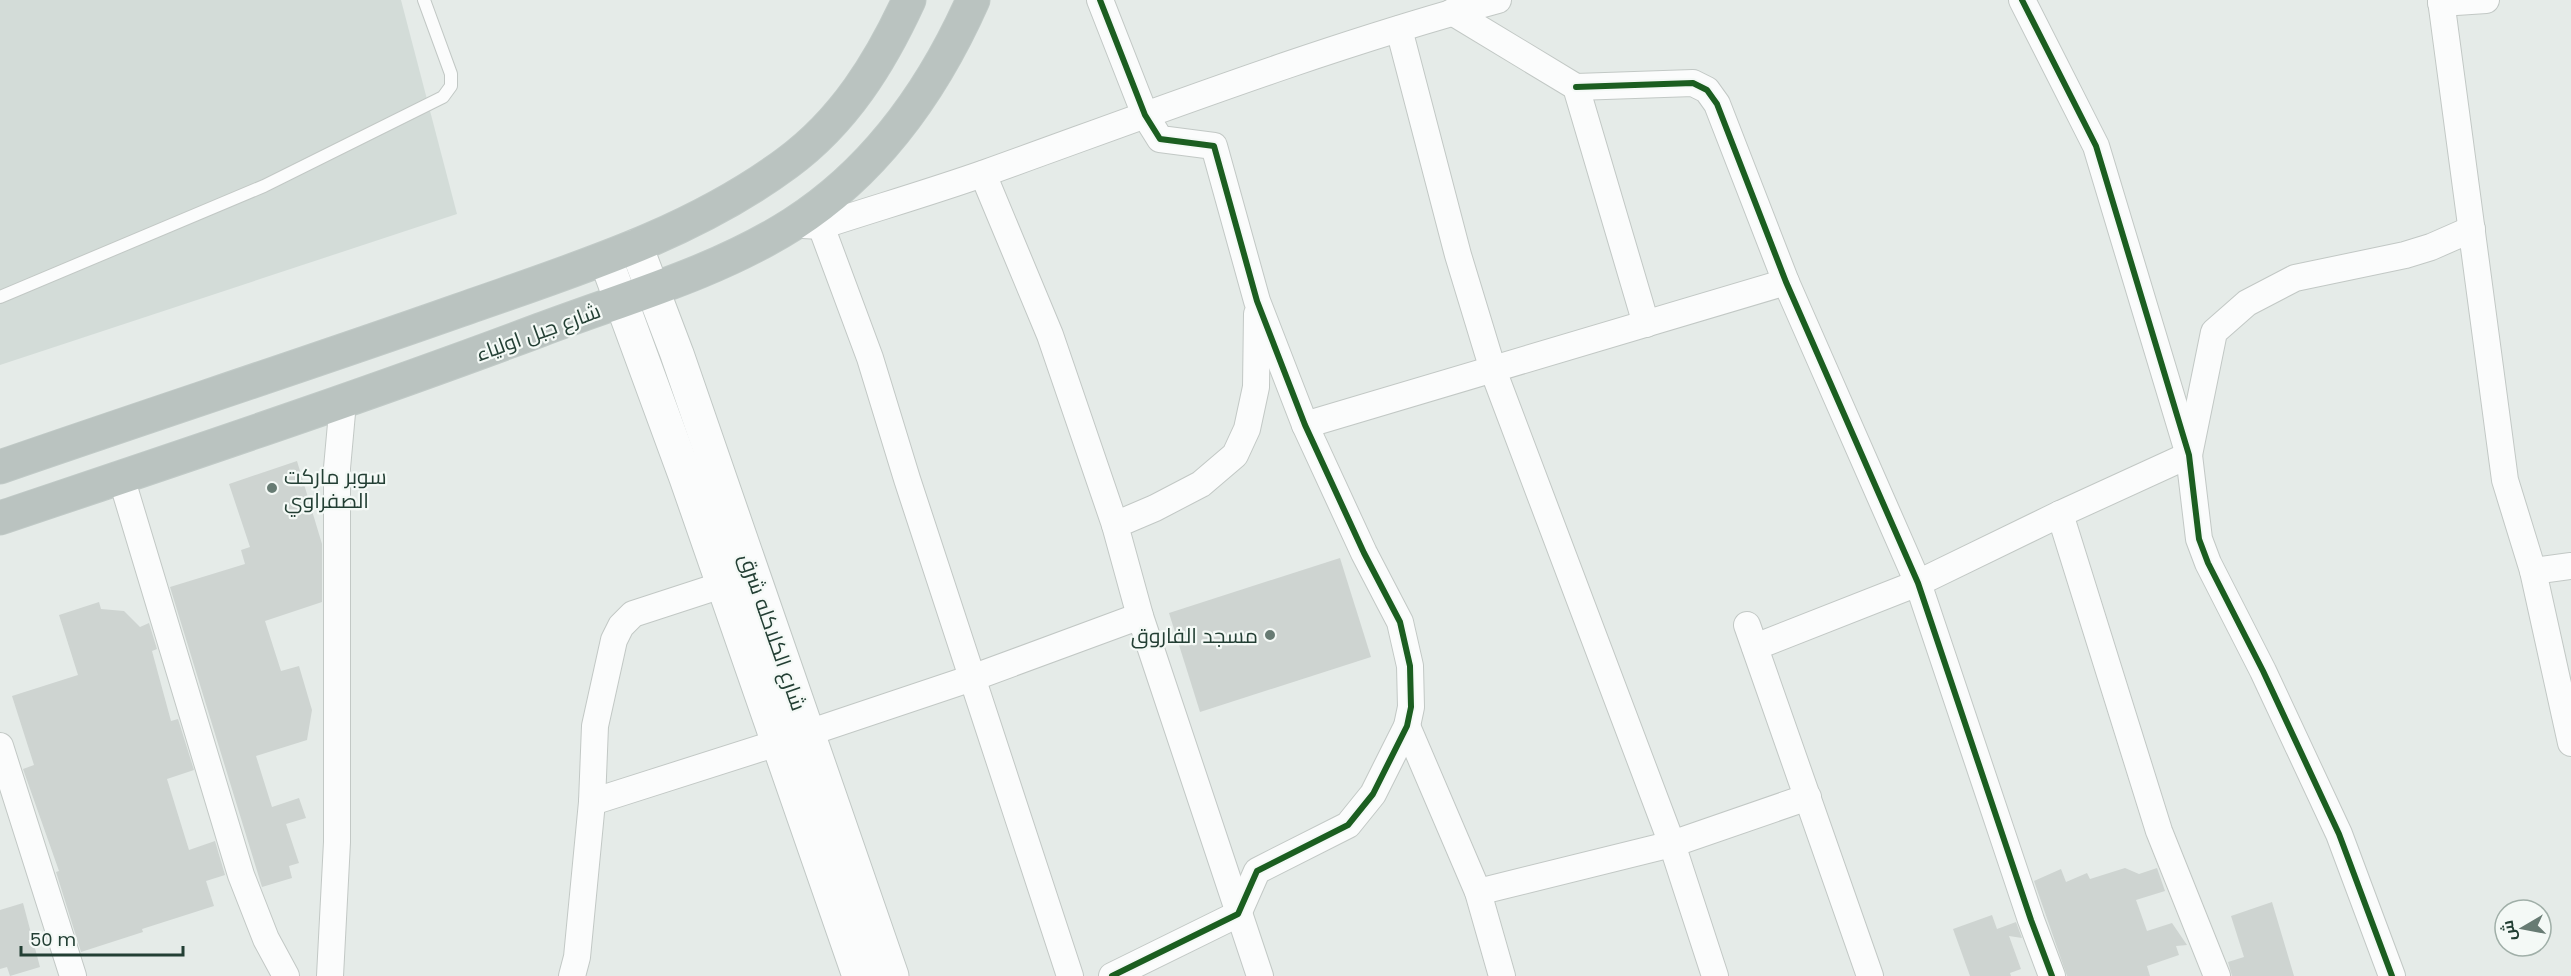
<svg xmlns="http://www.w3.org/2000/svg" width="2571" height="976" font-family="Poppins,Cairo,sans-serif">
<rect width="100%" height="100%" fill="#e5ebe8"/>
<path fill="#d3dcd8" d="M0,0H401L457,214L0,365Z"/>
<g fill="#ced4d1">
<path d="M297,461L322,544V602L265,621L281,671L299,666L312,710L307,740L256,756L272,807L299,798L306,818L286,824L299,863L289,866L292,878L262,887L170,587L245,564L241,550L250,547L229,484Z"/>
<path d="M1340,558L1371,657L1200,712L1169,613Z"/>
<path d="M99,602L101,609L124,611L140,627L149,623L157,649L152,651L171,721L178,719L194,770L167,779L189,850L215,841L225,875L206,881L214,906L142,929L143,932L81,952L56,872L59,871L23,769L34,765L12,696L78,675L59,615Z"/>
<path d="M2125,868L2139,874L2157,868L2165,891L2136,900L2147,931L2172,923L2187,945L2176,946L2179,955L2147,966L2150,976H2067L2034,881L2061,869L2066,882L2087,873L2090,879Z"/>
<path d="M2272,902L2294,976H2232L2228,962L2244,957L2231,916Z"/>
<path d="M23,903L40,967L10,976L7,967L0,969V910Z"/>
<path d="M1992,915L1997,929L2016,922L2022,938L2009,936L2021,969L2010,973L2011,976H1970L1953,929Z"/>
</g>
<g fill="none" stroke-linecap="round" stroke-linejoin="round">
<defs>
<path id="lane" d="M0,297L264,186L443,97L451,86V74L424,0"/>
<g id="street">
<path d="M1100,0L1145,115L1160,139L1214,146L1257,301L1305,425L1364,553L1400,622L1410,666L1411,707L1407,726L1373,794L1348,825L1257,871L1238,914L1112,976"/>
<path d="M2022,0L2096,146L2189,455L2199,539L2208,563L2263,671L2339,834L2392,976"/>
<path d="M2441,0L2505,480L2533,571L2571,743"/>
<path d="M2441,3L2486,0"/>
<path d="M1452,12L1576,87L1646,324"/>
<path d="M1399,29L1458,255L1493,370L1672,844L1715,976"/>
<path d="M1576,87L1693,83L1707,90L1717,104L1786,282L1918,583L2031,920L2052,976"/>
<path d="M983,174L1050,335L1115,525"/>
<path d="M803,225L821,226C876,208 931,192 985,173C1155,112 1324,47 1498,0"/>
<path d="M821,226L870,358L907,479L1070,976"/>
<path d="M1257,314L1256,387L1247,429L1235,455L1201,484L1155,508L1115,525L1140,616L1260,976"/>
<path d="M1305,425L1786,282"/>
<path d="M121,477L241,875L266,939L286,976"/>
<path d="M2060,514L2159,831L2217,976"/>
<path d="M2533,571L2571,566"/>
<path d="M1747,625L1870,976"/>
<path d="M1755,647L1918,583L2060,514L2189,455L2214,332L2247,303L2295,278L2405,255L2431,247L2472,229"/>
<path d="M1407,726L1478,892L1502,976"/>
<path d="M808,733L972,678L1140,616"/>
<path d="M0,746L73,976"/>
<path d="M592,802L777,743"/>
<path d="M1478,892L1672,844L1808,797"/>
<path d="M330,976L337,842V468L343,402"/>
<path d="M572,976L577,957L592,802L595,726L614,640L621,626L633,614L722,585"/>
</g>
<g id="secondary">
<path d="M636,246L677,354L892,976"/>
<path d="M606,260L686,478L859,976"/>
</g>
<g id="highway">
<path d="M0,467C153,414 307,364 460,310C573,270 690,235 787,163C844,121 880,63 909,0"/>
<path d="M0,518C181,457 362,397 540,330C625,298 716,273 793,224C877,170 933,90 973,0"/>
</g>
</defs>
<use href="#lane" stroke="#c2c8c5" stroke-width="14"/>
<use href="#street" stroke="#c2c8c5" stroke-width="28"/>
<use href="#secondary" stroke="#c1c8c5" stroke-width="35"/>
<use href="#highway" stroke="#c1cac7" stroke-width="35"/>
<use href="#lane" stroke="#fbfcfc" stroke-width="12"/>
<use href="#street" stroke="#fbfcfc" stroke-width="26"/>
<use href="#secondary" stroke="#fbfcfc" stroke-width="33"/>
<use href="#highway" stroke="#bac3c0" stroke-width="33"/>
<defs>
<g id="cycleway">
<path d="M1100,0L1145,115L1160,139L1214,146L1257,301L1305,425L1364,553L1400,622L1410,666L1411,707L1407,726L1373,794L1348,825L1257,871L1238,914L1112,976"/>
<path d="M2022,0L2096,146L2189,455L2199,539L2208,563L2263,671L2339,834L2392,976"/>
<path d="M1576,87L1693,83L1707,90L1717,104L1786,282L1918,583L2031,920L2052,976"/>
</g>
</defs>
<use href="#cycleway" stroke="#f4f9f6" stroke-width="10"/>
<use href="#cycleway" stroke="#1b5e20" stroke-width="6"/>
</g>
<g fill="#677b73" stroke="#f4f9f6" stroke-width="2">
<circle cx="272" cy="488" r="6"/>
<circle cx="1270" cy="635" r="6"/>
</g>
<g text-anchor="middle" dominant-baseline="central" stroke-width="4.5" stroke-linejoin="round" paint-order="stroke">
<g font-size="21" fill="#233f34" stroke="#f4f9f6">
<text transform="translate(538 332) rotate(-20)">شارع جبل اولياء</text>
<text transform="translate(773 632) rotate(71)">شارع الكلاكله شرق</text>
</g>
<g font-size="21" fill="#233f34" stroke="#f4f9f6" text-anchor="start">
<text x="284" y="476">سوبر ماركت<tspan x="284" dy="24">الصفراوي</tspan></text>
<text x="1258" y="635" text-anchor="end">مسجد الفاروق</text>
</g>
</g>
<g transform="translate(2523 928) rotate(260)"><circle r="28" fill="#f4f9f6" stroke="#a0afa8" stroke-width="1.5"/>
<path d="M0-4.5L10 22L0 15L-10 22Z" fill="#677b73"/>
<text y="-9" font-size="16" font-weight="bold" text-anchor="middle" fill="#233f34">ش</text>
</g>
<path d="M21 946v9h162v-9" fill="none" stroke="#233f34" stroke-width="3"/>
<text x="30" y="946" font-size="18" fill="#233f34" stroke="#f4f9f6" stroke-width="4.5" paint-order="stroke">50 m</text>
</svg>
